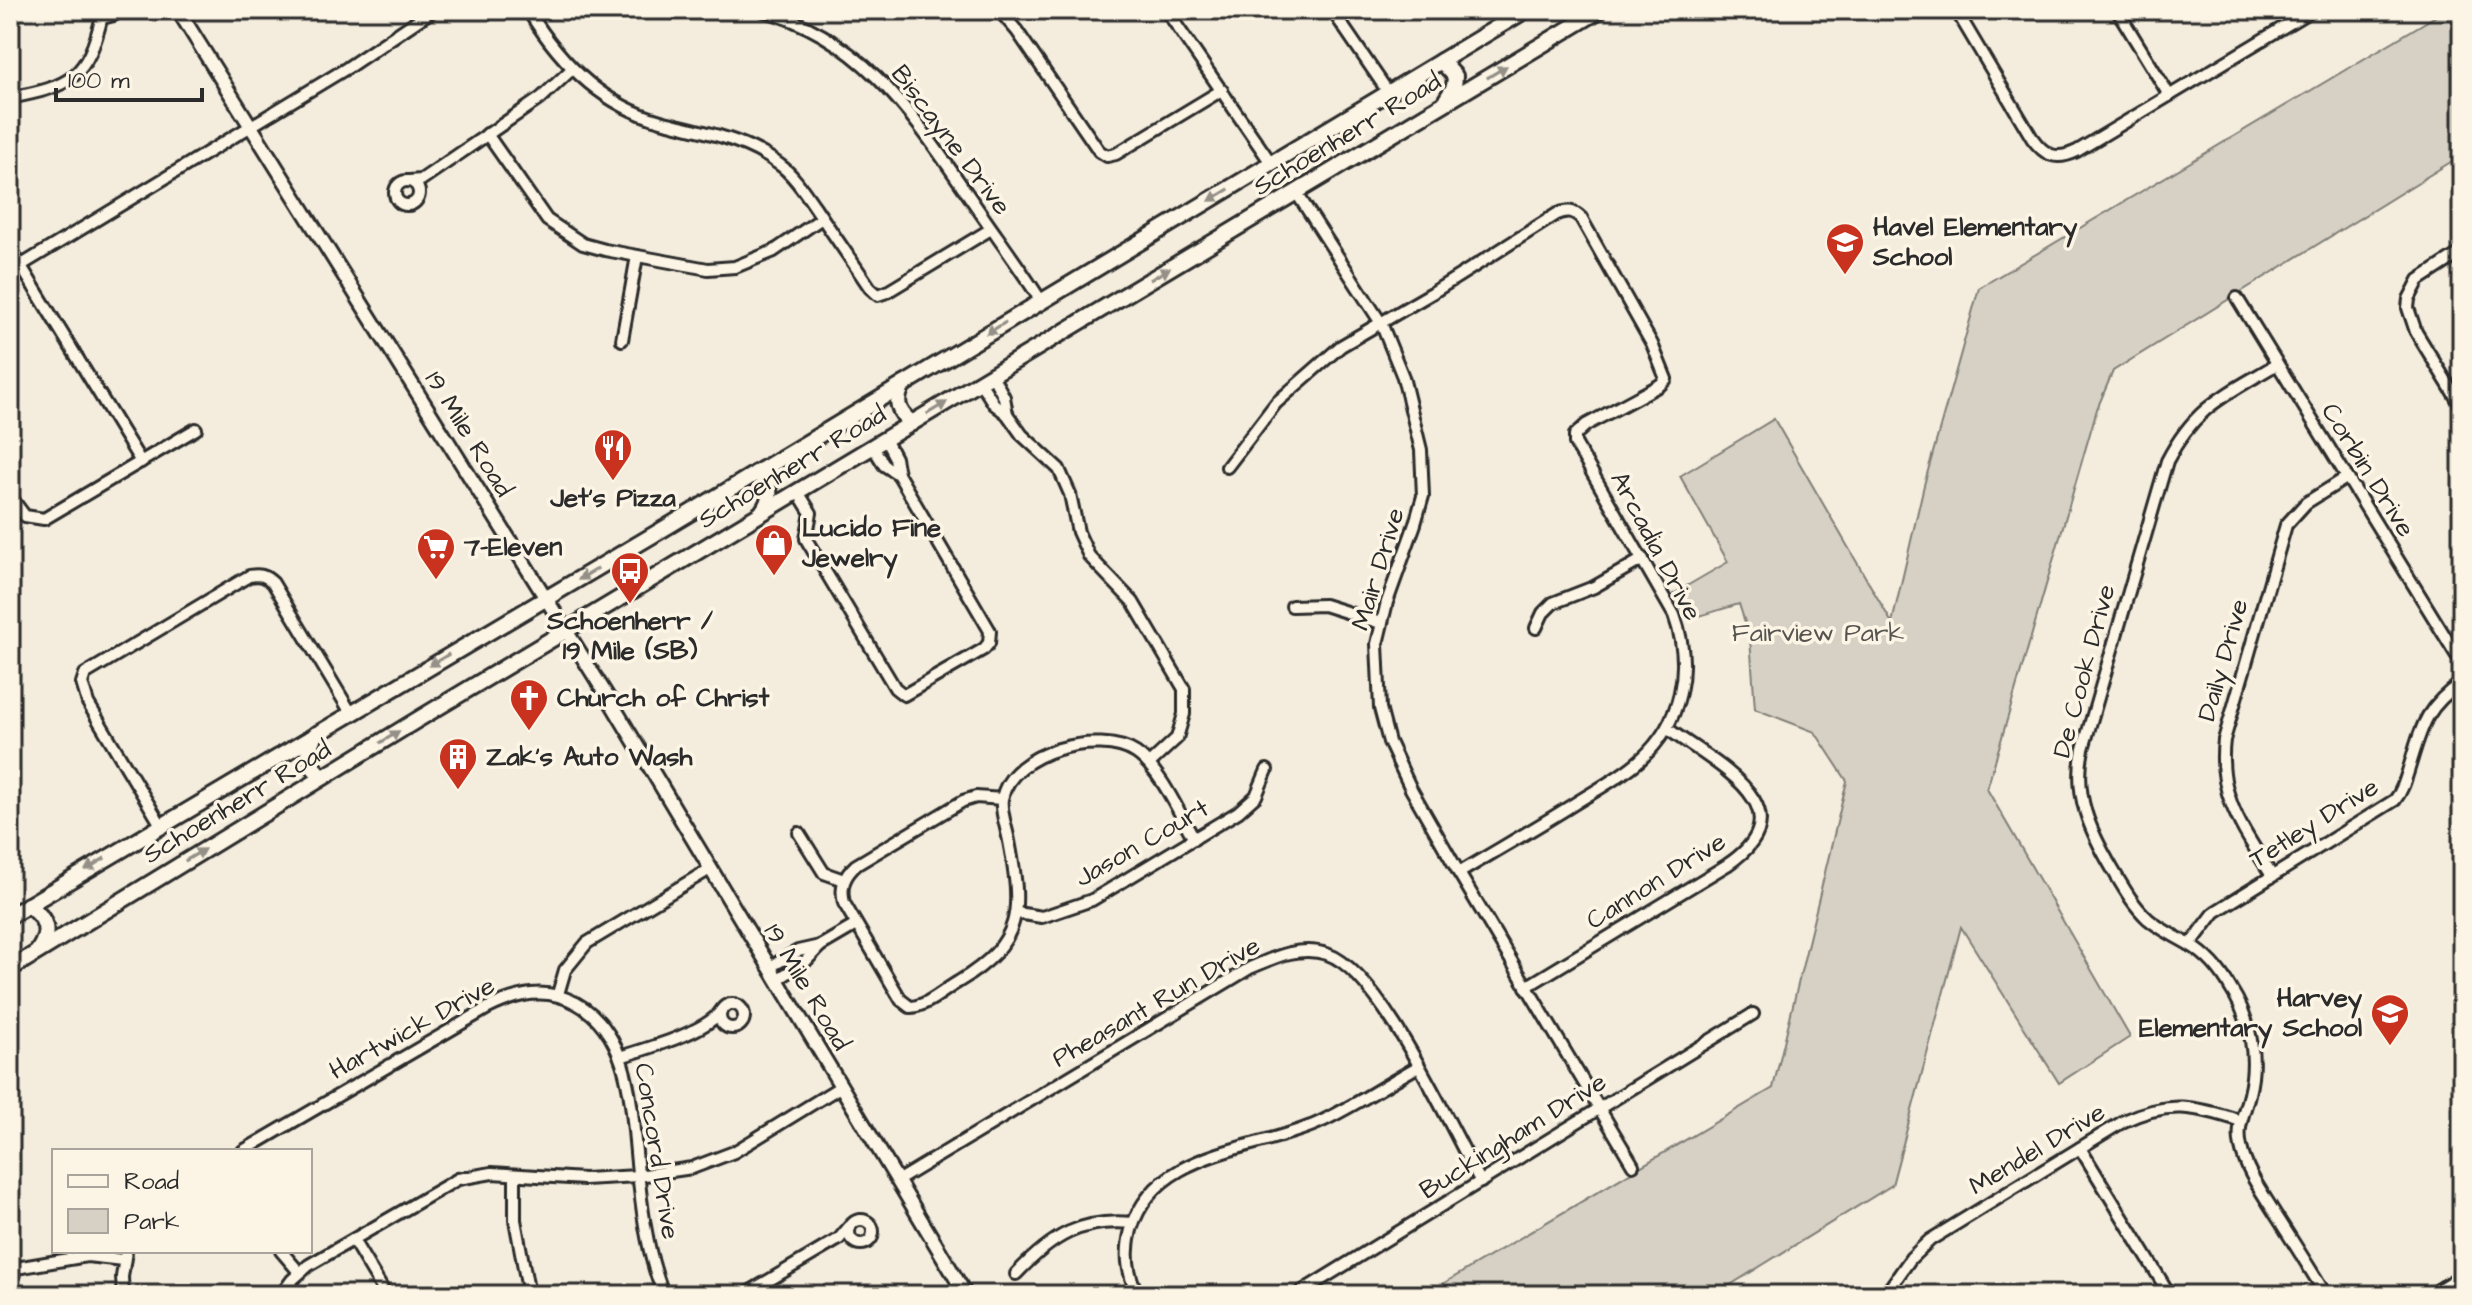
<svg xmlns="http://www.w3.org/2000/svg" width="2472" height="1305" font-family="'Architects Daughter',sans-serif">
<rect width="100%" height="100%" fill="#f4edde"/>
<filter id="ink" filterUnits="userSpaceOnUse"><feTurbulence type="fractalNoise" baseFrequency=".0125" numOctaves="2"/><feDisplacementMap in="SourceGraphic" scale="16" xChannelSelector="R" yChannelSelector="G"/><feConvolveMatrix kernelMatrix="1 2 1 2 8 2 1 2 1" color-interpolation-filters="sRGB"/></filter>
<g filter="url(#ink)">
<path fill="#d6d1c4" stroke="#807e78" stroke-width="2" d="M2446,10H2462V155L2113,371L2097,409L1987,789L2130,1037L2059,1083L1961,927L1892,1185L1714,1295H1424L1773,1088L1847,781L1815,732L1755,709L1750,638L1739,604L1689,619L1673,594L1728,562L1680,476L1774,419L1892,623L1924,485L1979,288Z"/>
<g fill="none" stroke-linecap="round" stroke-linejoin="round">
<defs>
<g id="minor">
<path d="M96,10L106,17L114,15L118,10"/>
<path d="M528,10C559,61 601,105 661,121C702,132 745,138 780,165C794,175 805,193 815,207C833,234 852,261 870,288L878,295L887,292L991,229"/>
<path d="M761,10C864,37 914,117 971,199C994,233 1019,266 1041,301"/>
<path d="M999,10L1017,31L1099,151L1107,156L1116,154L1222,90"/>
<path d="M1166,10L1271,163"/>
<path d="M1332,10L1388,92"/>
<path d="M1956,10L2032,138C2045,156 2056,161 2077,151L2312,10"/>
<path d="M2117,10L2169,95"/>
<path d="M10,98C71,86 87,79 102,16"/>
<path d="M487,134L547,220L583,244L605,250L708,269L735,267L774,251L822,218"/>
<path d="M409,181L421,180L541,98L572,69"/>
<circle cx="407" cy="193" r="12"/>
<path d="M1296,192L1381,323L1403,377L1421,450L1423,496L1415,524L1387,602L1377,644L1380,708L1389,742L1411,789L1459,873L1633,1165"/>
<path d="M10,248L141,462"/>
<path d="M2462,252L2419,280L2409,299L2408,308L2416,332L2462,407"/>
<path d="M20,266L347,68L433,10"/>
<path d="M2237,298L2462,664"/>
<path d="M622,340L637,256"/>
<path d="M2277,364C2226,395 2196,405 2167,461L2083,749C2073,795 2090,831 2113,870C2123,887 2133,905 2148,919C2161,930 2175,936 2190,945C2207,955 2221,971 2231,989C2251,1020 2258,1058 2249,1094C2245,1112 2236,1127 2241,1147C2246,1171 2262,1192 2274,1212C2292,1240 2309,1267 2326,1295"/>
<path d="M992,375L1004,397L1007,414"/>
<path d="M980,382L994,404L1007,414L1022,435L1059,469L1070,494L1078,532L1089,556L1133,602L1184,689V714L1177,738L1149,764"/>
<path d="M873,447L884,465L898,474L895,458L885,439"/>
<path d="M1227,467L1276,403L1341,346L1432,293L1557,214C1567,210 1573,210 1581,218L1652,344L1666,379L1660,385L1586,425L1575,435V443L1674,615C1693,667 1682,723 1640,760C1621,777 1596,790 1574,804C1536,828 1497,850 1459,873"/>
<path d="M798,492L811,513L806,539L895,688L904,695L984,649L989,643L990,631L898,474"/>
<path d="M10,496L25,516L44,519L196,429"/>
<path d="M1292,606L1324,605L1381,623"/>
<path d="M1536,628L1543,613L1553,603L1594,587L1643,559"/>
<path d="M1002,799L976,797L963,801L856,865C844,876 840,887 844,903L901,1000L910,1007C926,1007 944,990 958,982C1024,942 1022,910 1009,841C1007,829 1000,811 1002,799C1011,750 1100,730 1136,753C1160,769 1179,813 1194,839"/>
<path d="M161,825L88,703L82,683L85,674L249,576C259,574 265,575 273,583L351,713"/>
<path d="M799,833L824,873L844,880"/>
<path d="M2272,876C2244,830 2217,797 2224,740L2286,525L2306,503L2346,478"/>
<path d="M1017,913L1042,917L1092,900L1238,812L1256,796L1267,770"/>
<path d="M2190,945L2215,912L2395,800C2403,790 2406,778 2410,765C2422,725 2426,707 2462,682"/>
<path d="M820,946L856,925"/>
<path d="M770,967L798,951L820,946L805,962L778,979"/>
<path d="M1526,987L1727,865C1810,809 1715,764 1668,729"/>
<path d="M558,994L565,970L587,943L710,869"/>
<circle cx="732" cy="1016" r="12"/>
<path d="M620,1057C646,1049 706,1032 721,1011"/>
<path d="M2080,1148L2170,1295"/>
<path d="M243,1151L488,1008C517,994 545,986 576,1003C636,1036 631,1121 639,1181C643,1218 649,1260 664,1295"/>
<path d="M515,1175V1220L529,1295"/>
<path d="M897,1181L1250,968C1275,957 1300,945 1327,954C1382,972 1451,1130 1481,1182"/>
<circle cx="861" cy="1232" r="12"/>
<path d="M353,1240L386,1295"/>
<path d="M281,1251L299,1272"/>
<path d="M10,1269L87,1256L123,1260"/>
<path d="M1016,1274C1052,1236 1081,1218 1133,1223"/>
<path d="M123,1295L122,1277L126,1251"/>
<path d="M281,1295L292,1280L309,1265L458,1179L492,1173L584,1179L638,1176L692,1168L734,1152L840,1087"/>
<path d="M744,1295L839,1239L849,1227"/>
<path d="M1138,1295C1127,1274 1125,1252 1131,1230C1155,1149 1253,1152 1318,1123C1353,1107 1385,1085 1419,1066"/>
<path d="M1296,1295L1753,1014"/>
<path d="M1885,1295L1911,1258L1930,1240L2124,1121C2168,1100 2196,1106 2241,1121"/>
<path d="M2430,1295L2462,1275"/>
</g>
<path id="tertiary" d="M178,10L612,704L966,1295"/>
<g id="secondary">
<path d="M1441,61L1455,76L1454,87L1446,100"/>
<path d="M904,384C894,399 897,412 912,423"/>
<path d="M756,473C772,483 773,497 762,512"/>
<path d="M316,734C305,751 307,765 323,777"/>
<path d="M28,905C47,918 51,932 38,951"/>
<path d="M10,916L670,525L1526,10"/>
<path d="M10,969L417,720L1600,10"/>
</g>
</defs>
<use href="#minor" stroke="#2b2b2b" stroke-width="16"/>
<use href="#tertiary" stroke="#2b2b2b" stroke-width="18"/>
<use href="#secondary" stroke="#2b2b2b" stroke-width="20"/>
<use href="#minor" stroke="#fcf5e5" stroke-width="10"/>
<use href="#tertiary" stroke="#fcf5e5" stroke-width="12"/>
<use href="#secondary" stroke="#fcf5e5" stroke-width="14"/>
</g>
<defs><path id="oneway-solid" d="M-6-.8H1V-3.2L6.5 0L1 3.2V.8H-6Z" transform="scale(2)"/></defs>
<g fill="#949088">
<use href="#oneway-solid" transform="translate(1497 72) rotate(-31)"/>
<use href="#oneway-solid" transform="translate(1219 195) rotate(149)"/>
<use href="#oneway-solid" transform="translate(1160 274) rotate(-31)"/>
<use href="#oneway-solid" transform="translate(996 328) rotate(149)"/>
<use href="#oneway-solid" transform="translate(937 408) rotate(-31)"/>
<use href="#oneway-solid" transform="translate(588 574) rotate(149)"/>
<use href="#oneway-solid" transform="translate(439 660) rotate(149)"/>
<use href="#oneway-solid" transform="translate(390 737) rotate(-31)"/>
<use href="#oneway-solid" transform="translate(195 855) rotate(-31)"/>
<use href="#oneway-solid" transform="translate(95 864) rotate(149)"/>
</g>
</g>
<defs>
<symbol id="school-pin" viewBox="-11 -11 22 30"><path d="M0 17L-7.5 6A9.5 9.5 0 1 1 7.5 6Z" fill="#c8321e" stroke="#fcf5e5"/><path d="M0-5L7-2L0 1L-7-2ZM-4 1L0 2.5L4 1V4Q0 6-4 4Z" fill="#fff"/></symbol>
<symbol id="restaurant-pin" viewBox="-11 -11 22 30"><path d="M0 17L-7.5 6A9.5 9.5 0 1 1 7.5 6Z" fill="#c8321e" stroke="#fcf5e5"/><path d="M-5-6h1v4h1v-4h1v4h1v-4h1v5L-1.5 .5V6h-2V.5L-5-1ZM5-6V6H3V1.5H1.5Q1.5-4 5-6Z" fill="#fff"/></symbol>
<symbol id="shop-pin" viewBox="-11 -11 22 30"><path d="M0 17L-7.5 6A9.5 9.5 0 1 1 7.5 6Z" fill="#c8321e" stroke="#fcf5e5"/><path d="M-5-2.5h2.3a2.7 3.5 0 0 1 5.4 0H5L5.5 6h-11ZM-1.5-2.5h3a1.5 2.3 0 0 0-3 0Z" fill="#fff"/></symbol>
<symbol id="supermarket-pin" viewBox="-11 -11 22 30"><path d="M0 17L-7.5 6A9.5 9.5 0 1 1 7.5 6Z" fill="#c8321e" stroke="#fcf5e5"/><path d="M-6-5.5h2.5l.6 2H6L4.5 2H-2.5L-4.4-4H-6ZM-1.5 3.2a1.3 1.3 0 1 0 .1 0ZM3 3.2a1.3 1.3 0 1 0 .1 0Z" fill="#fff"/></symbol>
<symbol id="bus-pin" viewBox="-11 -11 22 30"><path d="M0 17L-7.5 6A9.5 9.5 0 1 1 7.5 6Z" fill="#c8321e" stroke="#fcf5e5"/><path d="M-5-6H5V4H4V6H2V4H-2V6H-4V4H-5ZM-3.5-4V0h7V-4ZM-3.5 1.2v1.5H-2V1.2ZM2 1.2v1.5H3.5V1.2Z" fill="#fff"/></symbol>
<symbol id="church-pin" viewBox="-11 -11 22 30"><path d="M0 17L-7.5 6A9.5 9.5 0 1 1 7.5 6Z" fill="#c8321e" stroke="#fcf5e5"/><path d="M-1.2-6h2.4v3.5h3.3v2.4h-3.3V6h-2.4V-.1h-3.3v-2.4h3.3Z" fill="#fff"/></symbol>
<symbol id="building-pin" viewBox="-11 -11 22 30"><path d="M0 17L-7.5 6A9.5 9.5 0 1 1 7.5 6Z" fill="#c8321e" stroke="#fcf5e5"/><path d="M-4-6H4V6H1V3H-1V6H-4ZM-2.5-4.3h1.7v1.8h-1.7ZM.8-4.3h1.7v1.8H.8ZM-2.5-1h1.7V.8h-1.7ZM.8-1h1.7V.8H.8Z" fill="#fff"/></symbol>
</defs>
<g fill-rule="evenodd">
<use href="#school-pin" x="1823" y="220" width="44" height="60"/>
<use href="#restaurant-pin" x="591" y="426" width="44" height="60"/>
<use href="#shop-pin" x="752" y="521" width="44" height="60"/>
<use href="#supermarket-pin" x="414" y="525" width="44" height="60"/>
<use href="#bus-pin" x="608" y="549" width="44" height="60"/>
<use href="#church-pin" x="507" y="676" width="44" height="60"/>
<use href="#building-pin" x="436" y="735" width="44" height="60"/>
<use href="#school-pin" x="2368" y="991" width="44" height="60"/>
</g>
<g text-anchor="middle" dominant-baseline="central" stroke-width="7" stroke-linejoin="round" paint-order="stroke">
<g font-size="26" fill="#2b2b2b" stroke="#fcf5e5">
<text transform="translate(1347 134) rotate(-31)">Schoenherr Road</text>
<text transform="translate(951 140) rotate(53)">Biscayne Drive</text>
<text transform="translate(469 434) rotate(58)">19 Mile Road</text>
<text transform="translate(792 467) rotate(-31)">Schoenherr Road</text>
<text transform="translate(2368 470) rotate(58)">Corbin Drive</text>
<text transform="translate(1656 546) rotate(62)">Arcadia Drive</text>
<text transform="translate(1378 569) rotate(-73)">Mair Drive</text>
<text transform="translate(2223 660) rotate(-74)">Daily Drive</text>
<text transform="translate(2084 671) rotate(-75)">De Cook Drive</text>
<text transform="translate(237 802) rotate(-31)">Schoenherr Road</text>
<text transform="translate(2314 823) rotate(-32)">Tetley Drive</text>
<text transform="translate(1142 843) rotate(-30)">Jason Court</text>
<text transform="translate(1656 881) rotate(-32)">Cannon Drive</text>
<text transform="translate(807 987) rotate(59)">19 Mile Road</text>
<text transform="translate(1156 1002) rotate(-30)">Pheasant Run Drive</text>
<text transform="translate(412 1028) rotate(-29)">Hartwick Drive</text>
<text transform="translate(1513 1136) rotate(-32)">Buckingham Drive</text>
<text transform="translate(2037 1149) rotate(-31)">Mendel Drive</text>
<text transform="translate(657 1151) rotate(81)">Concord Drive</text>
</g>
<g font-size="26" font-weight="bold" fill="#2b2b2b" stroke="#fcf5e5" text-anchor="start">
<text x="1873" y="227">Havel Elementary<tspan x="1873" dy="30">School</tspan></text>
<text x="613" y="498" text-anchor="middle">Jet's Pizza</text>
<text x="802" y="528">Lucido Fine<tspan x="802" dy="30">Jewelry</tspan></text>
<text x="464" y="547">7-Eleven</text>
<text x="630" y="621" text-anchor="middle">Schoenherr /<tspan x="630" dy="30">19 Mile (SB)</tspan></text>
<text x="557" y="698">Church of Christ</text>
<text x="486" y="757">Zak's Auto Wash</text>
<text x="2362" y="998" text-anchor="end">Harvey<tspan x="2362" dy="30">Elementary School</tspan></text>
</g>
<g font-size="26" fill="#565451" stroke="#fcf5e5">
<text x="1818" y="633">Fairview Park</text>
</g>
</g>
<rect width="2472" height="1305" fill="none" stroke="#fcf5e5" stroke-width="40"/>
<rect x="20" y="20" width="2432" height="1265" fill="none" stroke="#2b2b2b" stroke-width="3" filter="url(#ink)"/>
<rect x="52" y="1149" width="260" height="104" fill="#fcf5e5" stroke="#a8a49b" stroke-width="2"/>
<rect x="68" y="1175" width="40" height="12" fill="#fcf5e5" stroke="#a8a49b" stroke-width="2"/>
<text x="124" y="1189" font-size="24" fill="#2b2b2b">Road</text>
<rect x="68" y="1209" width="40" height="24" fill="#d6d1c4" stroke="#a8a49b" stroke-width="2"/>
<text x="124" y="1229" font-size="24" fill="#2b2b2b">Park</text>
<path d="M56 88v12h146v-12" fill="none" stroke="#2b2b2b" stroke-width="4"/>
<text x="68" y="88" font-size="24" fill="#2b2b2b" stroke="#fcf5e5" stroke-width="6" paint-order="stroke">100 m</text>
</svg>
